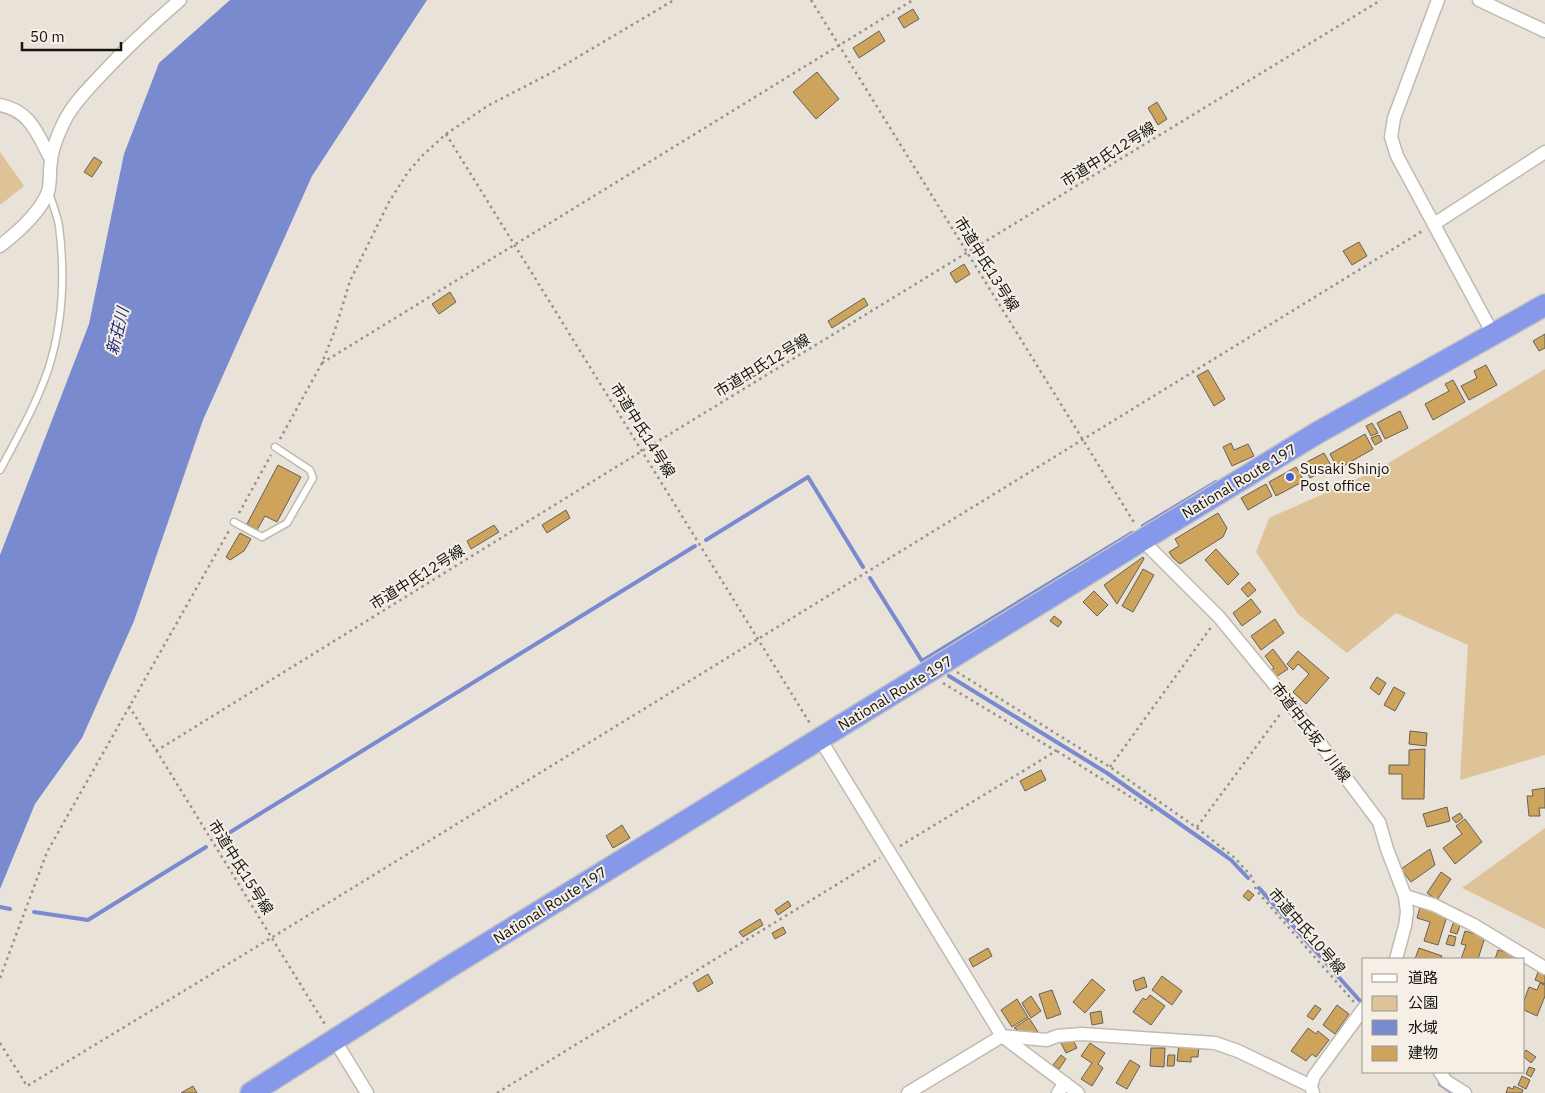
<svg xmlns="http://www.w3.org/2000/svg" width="1545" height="1093" font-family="'IBM Plex Sans','Noto Sans JP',sans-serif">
<rect width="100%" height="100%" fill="#e8e2d8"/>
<g fill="#dec398">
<path d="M0,152L24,186L0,205Z"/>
<path d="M1545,369V755L1460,780L1468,645L1396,613L1347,653L1298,614L1256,552L1269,518L1377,470Z"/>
<path d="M1545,828V929L1462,888Z"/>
</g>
<path fill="#798bce" d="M230,0H427L312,176L203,420L134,621L82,738L35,804L0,889V555L89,324L124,154L159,63Z"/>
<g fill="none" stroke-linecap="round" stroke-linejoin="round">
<g stroke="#798bce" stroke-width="4">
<path d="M1143,526L1216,482"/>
<path d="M706,540L808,477L863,567"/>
<path d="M870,578L922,661L1132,533"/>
<path d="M949,676L1107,773L1220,852L1231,860L1248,878"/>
<path d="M219,839L695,546"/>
<path d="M1259,888L1361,1002"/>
<path d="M0,907L10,909"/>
<path d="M34,912L88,920L206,847"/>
<path d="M1440,1084L1453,1093"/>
</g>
</g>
<g fill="#cea45c" stroke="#666058">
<path d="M913,9L919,19L904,28L898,18Z"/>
<path d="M879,31L885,41L859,58L853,48Z"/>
<path d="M817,72L839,99L816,119L793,92Z"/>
<path d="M1157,102L1167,119L1158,125L1148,108Z"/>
<path d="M94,157L102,162L92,177L84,172Z"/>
<path d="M1359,242L1367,256L1352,265L1343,251Z"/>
<path d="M964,264L970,274L956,283L950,273Z"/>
<path d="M450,292L456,302L439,314L432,304Z"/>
<path d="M864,298L868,305L832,328L828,321Z"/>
<path d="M1545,334V348L1539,351L1533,341Z"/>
<path d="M757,364L762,372L740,384L736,376Z"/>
<path d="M1486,365L1497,385L1469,400L1461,386L1477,378L1474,371Z"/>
<path d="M1208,370L1225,399L1214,406L1197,376Z"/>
<path d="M1453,380L1465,402L1433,420L1425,404L1449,391L1445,384Z"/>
<path d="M1400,411L1408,428L1385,439L1377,423Z"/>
<path d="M1372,423L1378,433L1371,436L1366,426Z"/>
<path d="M1365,434L1373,449L1338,469L1330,454Z"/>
<path d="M1379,435L1382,441L1375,445L1371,438Z"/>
<path d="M1231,443L1234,450L1248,444L1254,456L1232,466L1223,447Z"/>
<path d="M1324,453L1333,469L1324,475L1322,472L1310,478L1303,464Z"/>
<path d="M278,465L301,477L277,522L265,516L257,530L247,524Z"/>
<path d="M1296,467L1304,481L1276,496L1269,482Z"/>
<path d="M1266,484L1272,496L1248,510L1241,498Z"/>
<path d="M566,510L570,518L547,533L542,525Z"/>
<path d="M1218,513L1227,528L1223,537L1180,564L1173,558L1169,552L1179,546L1175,539Z"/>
<path d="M494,525L499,532L471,549L467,541Z"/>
<path d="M240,533L251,539L244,551L230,560L226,557Z"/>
<path d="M1216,549L1239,574L1228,585L1205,560Z"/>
<path d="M1143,557L1144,559L1117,604L1104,585Z"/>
<path d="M1143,569L1154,575L1133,612L1122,606Z"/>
<path d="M1249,582L1256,590L1248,597L1241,589Z"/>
<path d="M1094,591L1108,605L1097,616L1083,602Z"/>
<path d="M1251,599L1261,612L1242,626L1233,613Z"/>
<path d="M1054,616L1062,622L1058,627L1050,621Z"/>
<path d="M1275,619L1284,633L1261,650L1251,636Z"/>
<path d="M1273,649L1288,669L1276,677L1271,670L1274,668L1265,656Z"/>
<path d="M1298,651L1329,678L1306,704L1293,692L1309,674L1298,664L1293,670L1287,664Z"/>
<path d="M1377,677L1386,683L1379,695L1370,688Z"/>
<path d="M1394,687L1405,693L1395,711L1384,705Z"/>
<path d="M1410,731L1427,733L1426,746L1409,744Z"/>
<path d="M1425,749L1424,799H1402V774H1389V765H1409V750Z"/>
<path d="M1041,770L1046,780L1025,791L1020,781Z"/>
<path d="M1545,788V808H1539L1540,816H1529L1527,796H1533L1532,790Z"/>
<path d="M1447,807L1450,821L1427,827L1423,814Z"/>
<path d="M1460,813L1463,818L1456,823L1452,818Z"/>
<path d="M1465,819L1482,842L1455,864L1443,848L1462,834L1456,826Z"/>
<path d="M622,825L630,838L613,848L606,836Z"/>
<path d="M1430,849L1435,865L1411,882L1401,869Z"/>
<path d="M1441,872L1451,879L1437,900L1427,893Z"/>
<path d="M1248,890L1254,895L1249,901L1243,896Z"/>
<path d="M788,901L791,906L778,915L775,910Z"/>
<path d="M1420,907L1447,916L1438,945L1424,941L1430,922L1417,918Z"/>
<path d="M760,919L763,925L743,937L739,932Z"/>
<path d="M1454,921L1461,923L1457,934L1450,932Z"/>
<path d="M783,927L786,933L775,939L772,933Z"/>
<path d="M1465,931L1485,937L1478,959H1461L1466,945L1461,944Z"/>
<path d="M1449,935L1456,937L1454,946L1446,944Z"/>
<path d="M988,948L992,956L973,967L969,959Z"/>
<path d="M1419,948L1442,956L1441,959H1415Z"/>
<path d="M1498,950L1515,955L1514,959H1495Z"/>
<path d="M1538,972L1545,974V984L1535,980Z"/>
<path d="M708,974L713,983L698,992L693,983Z"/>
<path d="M1162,976L1182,991L1172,1005L1152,990Z"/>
<path d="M1144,977L1147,987L1136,991L1133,981Z"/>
<path d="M1092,979L1105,990L1085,1013L1073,1002Z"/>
<path d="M1540,983L1545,985V996L1537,1016L1524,1010V1001L1529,987L1537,990Z"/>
<path d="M1052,990L1061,1014L1047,1019L1039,994Z"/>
<path d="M1150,995L1165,1006L1151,1025L1133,1012L1143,998L1146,1000Z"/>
<path d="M1031,996L1041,1011L1031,1018L1022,1003Z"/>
<path d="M1017,999L1028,1017L1012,1027L1001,1010Z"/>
<path d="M1315,1005L1321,1009L1313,1020L1307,1016Z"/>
<path d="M1337,1005L1349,1014L1335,1034L1323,1025Z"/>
<path d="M1101,1011L1103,1023L1092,1025L1090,1013Z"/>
<path d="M1029,1018L1038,1032L1023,1033L1014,1028Z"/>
<path d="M1308,1028L1316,1034L1318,1031L1329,1040L1316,1057L1312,1054L1306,1061L1291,1051Z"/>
<path d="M1072,1038L1077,1048L1066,1053L1061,1043Z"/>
<path d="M1090,1043L1105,1053L1098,1064L1103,1068L1092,1086L1081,1079L1092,1063L1081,1056Z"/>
<path d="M1179,1044L1199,1046L1198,1057H1191V1062L1177,1061Z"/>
<path d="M1151,1048H1165L1164,1067L1150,1066Z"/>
<path d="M1526,1050L1536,1057L1531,1063L1524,1057V1052Z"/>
<path d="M1061,1055L1066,1059L1059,1069L1053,1065Z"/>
<path d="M1168,1055H1175L1174,1066H1167Z"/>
<path d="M1130,1060L1140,1066L1127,1089L1116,1083Z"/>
<path d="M1529,1067L1535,1069L1531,1077L1526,1074Z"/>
<path d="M1522,1076L1530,1080L1526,1089L1518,1085Z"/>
<path d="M193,1086L197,1093H181Z"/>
<path d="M1514,1086L1523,1090L1522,1093H1506L1508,1087L1513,1089Z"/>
</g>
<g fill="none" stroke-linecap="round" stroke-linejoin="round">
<defs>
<g id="service">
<path d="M0,470C17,438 36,405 48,370C63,324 65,273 59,226C57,214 52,203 49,192"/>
<path d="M234,522L262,537L287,523L313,478L310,470L275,447"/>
</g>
<g id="minor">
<path d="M1438,0L1394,118L1391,137L1397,156L1493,334"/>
<path d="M1479,0L1545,31"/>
<path d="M0,105C31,111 37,134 51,159"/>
<path d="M1434,224L1545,152"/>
<path d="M0,246C18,232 40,213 48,192C51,183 49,171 51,161C52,148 60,130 66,118C75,102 87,90 100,76C125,49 152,24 180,0"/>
<path d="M1144,539L1149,547L1219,617L1289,702L1379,822L1387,849L1405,896L1407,912L1405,926L1396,959"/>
<path d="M820,739L1002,1036L1078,1093"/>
<path d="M1405,896L1434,905L1472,924L1545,968"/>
<path d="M334,1039L367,1093"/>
<path d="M1440,1072L1446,1081L1465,1093"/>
<path d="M908,1093L1002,1036L1047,1040L1057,1036L1082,1034L1215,1043L1238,1051L1311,1086"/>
<path d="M1058,1093L1065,1083"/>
<path d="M1313,1093L1311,1086L1314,1076L1364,1008"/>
</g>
<path id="trunk" d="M251,1093L446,969L1144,539L1317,433L1545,305"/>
</defs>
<use href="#service" stroke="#c0bab0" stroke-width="9"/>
<use href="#minor" stroke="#c0bab0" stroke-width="15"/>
<use href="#trunk" stroke="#c2c2c1" stroke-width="24"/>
<g stroke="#96928a" stroke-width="2.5" stroke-dasharray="2.5 4" stroke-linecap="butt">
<path d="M811,0L1135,524"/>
<path d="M446,134L811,725"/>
<path d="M322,363L913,0"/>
<path d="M280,439L322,363L335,330L350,281L389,202L408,172L423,155L446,134L489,105L551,73L674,0"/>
<path d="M239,513L271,455"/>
<path d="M957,672L1110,767L1197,828L1235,858L1252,877L1256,890L1354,1002"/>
<path d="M129,706L326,1026"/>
<path d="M156,751L642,451L1381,0"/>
<path d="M1057,751L1153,811"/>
<path d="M1110,767L1212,626"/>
<path d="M1197,827L1281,713"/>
<path d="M900,846L1056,751L943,683"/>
<path d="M0,978L47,852L230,529"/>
<path d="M0,1043L27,1086L271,938L1424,230"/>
<path d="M497,1093L880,858"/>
</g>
<use href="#service" stroke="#fff" stroke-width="6"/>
<use href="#minor" stroke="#fff" stroke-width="12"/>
<use href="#trunk" stroke="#8698ea" stroke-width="21"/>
</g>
<circle fill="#485cd1" stroke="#f5efe5" stroke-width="2" cx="1290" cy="477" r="5"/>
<g text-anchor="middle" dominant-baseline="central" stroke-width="4" stroke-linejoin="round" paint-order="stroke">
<g font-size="15" fill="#161411" stroke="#f5efe5">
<text transform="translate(1108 154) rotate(-32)">市道中氏12号線</text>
<text transform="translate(987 264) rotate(58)">市道中氏13号線</text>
<text transform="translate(762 365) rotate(-31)">市道中氏12号線</text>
<text transform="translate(643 430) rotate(58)">市道中氏14号線</text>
<text transform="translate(1239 481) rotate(-31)">National Route 197</text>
<text transform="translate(417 577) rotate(-32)">市道中氏12号線</text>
<text transform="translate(895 693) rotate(-31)">National Route 197</text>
<text transform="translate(1311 732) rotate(53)">市道中氏坂ノ川線</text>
<text transform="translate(241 867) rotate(58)">市道中氏15号線</text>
<text transform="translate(550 905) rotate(-32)">National Route 197</text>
<text transform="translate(1307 931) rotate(49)">市道中氏10号線</text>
</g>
<g font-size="15" fill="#161411" stroke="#f5efe5" text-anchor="start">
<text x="1300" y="468">Susaki Shinjo<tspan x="1300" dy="17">Post office</tspan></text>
</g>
<g font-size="16" font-style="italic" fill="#212b79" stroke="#f5efe5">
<text transform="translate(117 331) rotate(-76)">新荘川</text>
</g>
</g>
<rect x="1362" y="958" width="162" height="115" fill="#f5efe5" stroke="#9c9790"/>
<rect x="1372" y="974" width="25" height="8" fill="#ffffff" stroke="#9c9790"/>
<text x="1408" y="983" font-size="15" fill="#161411">道路</text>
<rect x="1372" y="996" width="25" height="15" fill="#dec398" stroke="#9c9790"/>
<text x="1408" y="1008" font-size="15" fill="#161411">公園</text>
<rect x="1372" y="1020" width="25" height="15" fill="#798bce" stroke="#9c9790"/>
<text x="1408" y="1033" font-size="15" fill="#161411">水域</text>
<rect x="1372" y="1046" width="25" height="15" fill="#cea45c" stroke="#9c9790"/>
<text x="1408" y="1058" font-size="15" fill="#161411">建物</text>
<path d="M22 42v8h99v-8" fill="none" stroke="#161411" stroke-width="2.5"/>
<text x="30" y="42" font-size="15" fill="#161411" stroke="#f5efe5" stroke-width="4" paint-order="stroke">50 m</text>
</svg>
